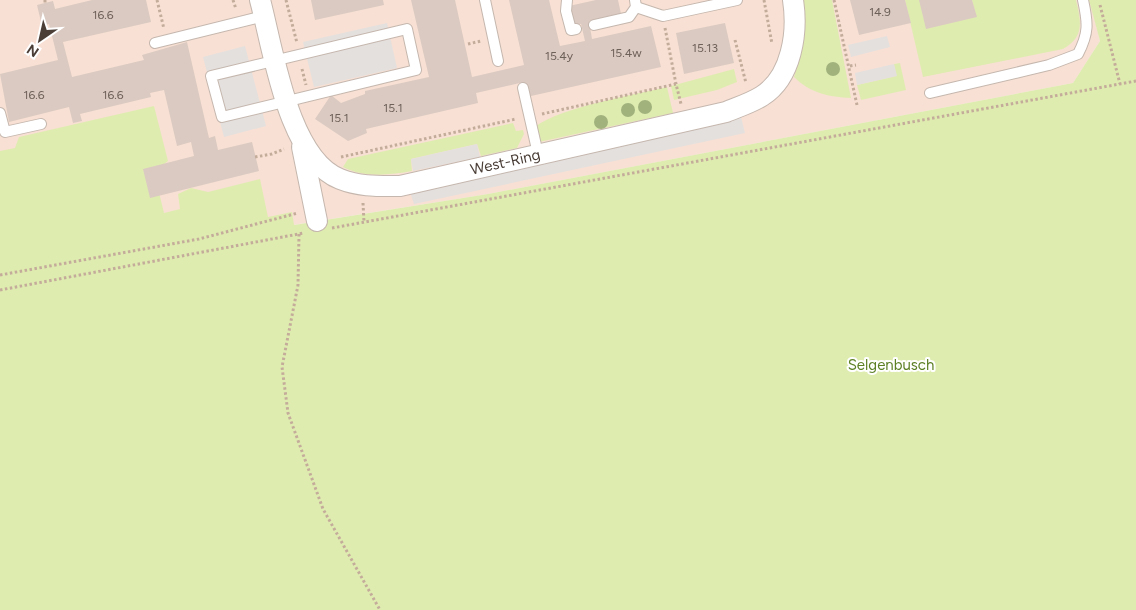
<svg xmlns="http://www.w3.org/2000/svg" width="1136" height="610" font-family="Figtree,sans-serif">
<rect width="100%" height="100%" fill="#f5efe9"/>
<path fill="#f8e0d4" d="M0,0H1090L1100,41L1073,83L488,194L293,225L0,280Z"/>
<g fill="#dfecb0">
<path d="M803,0H832L851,98C829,97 810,93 794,77C803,50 806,28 803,0Z"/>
<path d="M905,0H919L976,17L972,0H1076C1081,21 1085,37 1063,49L923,77Z"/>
<path d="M1089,0H1136V610H0V151L15,148L19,137L154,106L168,161L154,172L164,213L180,209L178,194L191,188L208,192L260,179L268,217L292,212L294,225L488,194L1073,83L1100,41Z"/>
<path d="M900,63L906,90L861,100L857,85L896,76L894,64Z"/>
<path d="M734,69L737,82L717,90L674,100L671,86Z"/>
<path d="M667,87L673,113L539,142L536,126C563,107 632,95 667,87Z"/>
<path d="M513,123L516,131L523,130L524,134L517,148L481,156L477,144L411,159L412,171C390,175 364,178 343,167L348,159Z"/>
</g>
<g fill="#e4e0de">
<path d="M387,23L397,68L314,87L303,42Z"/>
<path d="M887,36L890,47L851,57L848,45Z"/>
<path d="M245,46L266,126L224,137L203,57Z"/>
<path d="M894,64L897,76L857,85L855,73Z"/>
<path d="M741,117L745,133L414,204L410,192Z"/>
<path d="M477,144L480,157L413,171L411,159Z"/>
</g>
<g fill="#dbcac1">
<path d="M92,0H146L151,22L63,42L72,77L144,60L142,55L187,42L209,138L215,136L218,150L252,142L259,171L150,198L143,169L194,156L191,142L177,146L164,90L150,93L151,97L80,114L82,121L73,123L69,107L9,122L0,74L58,60L49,24L42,26L37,5L53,1L55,9Z"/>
<path d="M311,0H383L384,5L315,20Z"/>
<path d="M411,0H455L472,77L524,65L509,0H549L560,46L585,41L581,24L573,25L569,6L596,0H618L621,14L589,21L592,39L651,26L661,67L531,96L521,88L520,83L476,93L478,103L366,129L367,133L348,141L315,119L331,95L341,103L365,94V91L429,77Z"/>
<path d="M850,0H905L911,23L859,35Z"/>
<path d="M919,0H972L977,17L926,29Z"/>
<path d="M725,23L734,63L684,74L676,33Z"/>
</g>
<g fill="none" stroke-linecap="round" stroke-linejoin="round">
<defs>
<g id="lane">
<path d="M485,0L498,61"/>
<path d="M567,0L566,11L571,30L576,29"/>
<path d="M636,7L663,16L737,0"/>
<path d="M594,25L629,17L636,7L635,0"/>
<path d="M407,29L416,70L222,117L211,76Z"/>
<path d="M155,43L264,16"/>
<path d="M523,88L538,154"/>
<path d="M930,93L1049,65L1078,54C1089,33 1088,23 1083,0"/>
<path d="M0,113L5,132L41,124"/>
</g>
<g id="street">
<path id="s1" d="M260,0C273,48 288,159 340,179C360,187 379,186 400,186L726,112C738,107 751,103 762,96C792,77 798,32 793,0"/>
<path d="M302,147L317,221"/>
</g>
</defs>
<use href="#lane" stroke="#c5b7ae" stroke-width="12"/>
<use href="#street" stroke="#c5b7ae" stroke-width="22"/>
<g stroke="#c4ac9b" stroke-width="3" stroke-dasharray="2.5 2.5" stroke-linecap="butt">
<path d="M45,0V3"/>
<path d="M157,0L164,29"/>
<path d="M233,0L236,9"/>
<path d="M286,0L297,43"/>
<path d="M764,0L772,44"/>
<path d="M834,0L857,105"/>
<path d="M1100,5L1120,84"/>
<path d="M665,28L676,84"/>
<path d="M735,40L746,83"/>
<path d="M468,44L481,41"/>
<path d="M850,66L856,65"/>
<path d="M302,69L306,85"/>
<path d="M542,114L676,84L681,104"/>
<path d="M255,157L272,154L284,149"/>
<path d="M341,157L516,119"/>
<path d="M363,203L364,222"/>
<path d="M332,228L1136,81"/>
<path d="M299,234L298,285L282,367L288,413L323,509L380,610"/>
<path d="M0,275L199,239L298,213"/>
<path d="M0,290L304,233"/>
</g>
<use href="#lane" stroke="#fff" stroke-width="10"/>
<use href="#street" stroke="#fff" stroke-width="20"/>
</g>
<g fill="#a1b27d">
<circle cx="833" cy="69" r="7"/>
<circle cx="645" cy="107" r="7"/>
<circle cx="628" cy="110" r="7"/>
<circle cx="601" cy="122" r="7"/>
</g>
<g text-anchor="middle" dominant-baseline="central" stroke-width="4" stroke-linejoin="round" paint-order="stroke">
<g font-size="12" fill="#6e615a">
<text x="880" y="12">14.9</text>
<text x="103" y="15">16.6</text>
<text x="705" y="48">15.13</text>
<text x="626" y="53">15.4w</text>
<text x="559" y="56">15.4y</text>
<text x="34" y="95">16.6</text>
<text x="113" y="95">16.6</text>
<text x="393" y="108">15.1</text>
<text x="339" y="118">15.1</text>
</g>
<g font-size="15" fill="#4a3e37" stroke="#fff">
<text stroke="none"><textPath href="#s1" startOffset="371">West-Ring</textPath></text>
</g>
<g font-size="15" fill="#5d8025" stroke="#fff">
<text x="891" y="365">Selgenbusch</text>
</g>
</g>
<g transform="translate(40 40) rotate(214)" stroke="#ffffff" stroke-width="4" paint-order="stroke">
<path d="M0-4L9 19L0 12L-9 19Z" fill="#4a3e37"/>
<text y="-8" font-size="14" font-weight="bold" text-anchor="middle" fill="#4a3e37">N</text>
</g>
</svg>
